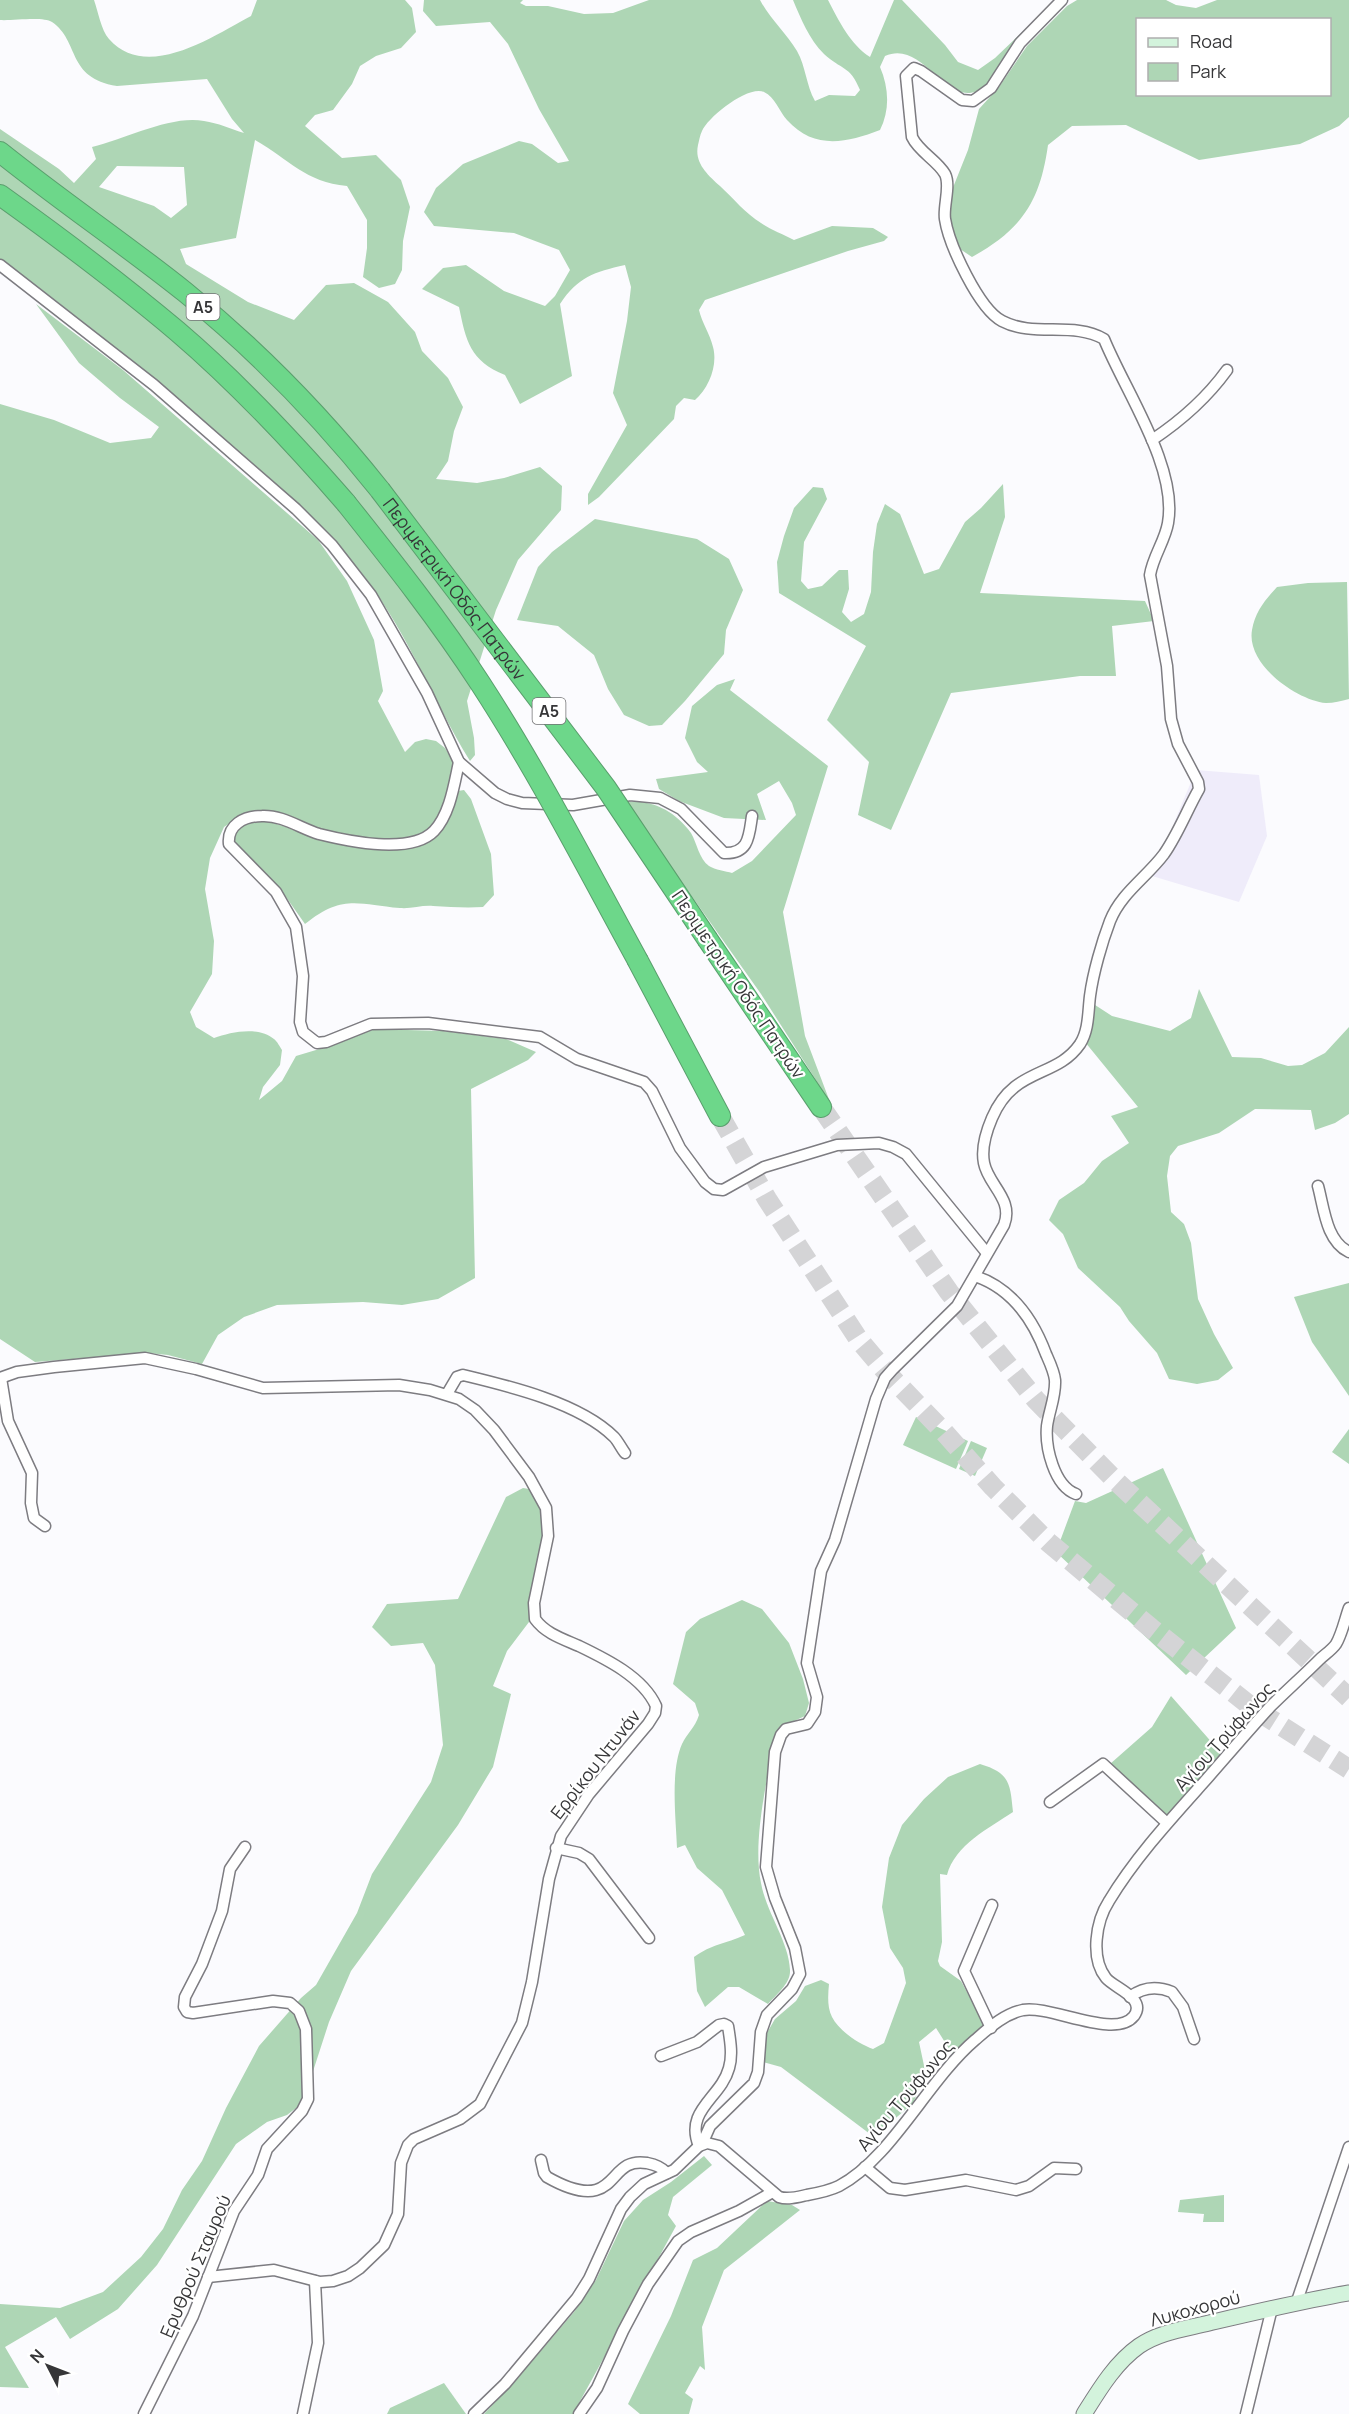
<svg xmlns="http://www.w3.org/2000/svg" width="1349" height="2414" font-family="Manrope,sans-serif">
<rect width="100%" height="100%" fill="#fbfbfe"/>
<path fill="#efecfa" d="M1196,770L1259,775L1267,836L1239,902L1152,876Z"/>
<g fill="#aed6b5" fill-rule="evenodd">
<path d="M0,0H94C98,11 101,30 109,39C147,82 213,36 251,16L257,0H405L412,8L416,32L401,48L376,56L360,66L352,84L333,110L315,115L305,126L342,158L376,155L401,180L410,207L403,241L402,270L395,284L379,288L363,277L367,248V220L347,186C305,182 290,160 255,140L236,238L180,249L186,264L248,302L294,320L326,285L354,283L388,302L415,332L422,351L448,378L463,407L454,431L448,461L436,479L477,483L504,478L540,467L562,486L561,510L518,560L496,610L467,701L474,738L475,755L470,761C431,697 404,624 356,566C312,511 258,468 205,423C138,366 71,310 0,259V129L59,169L74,183L96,159L92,147C126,139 170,115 204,121C218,123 231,129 244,133L232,119L207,79L117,86C66,78 80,41 52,22C43,16 12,21 0,20ZM117,166L184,167L187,205L171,218L154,206L99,187Z"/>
<path d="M424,0H523L520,3L526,6H548L584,14L613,13L649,0H760C770,19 786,33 797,51C806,67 806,85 815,101L829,95L855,96L860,90C850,65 841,70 824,54C809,39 801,19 793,0H828C839,21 850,44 870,57L894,0H902L945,45L958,62L978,70L995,58L1039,16L987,85C947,118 927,38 885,56L880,67C889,88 890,110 880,130C846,143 814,150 787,120C779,111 775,97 764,92C748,85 708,117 702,131C700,135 699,141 698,145C694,163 708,175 720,186C733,198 746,214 761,223C771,230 783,234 794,240L832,226L873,228L888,237L884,241L848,251L705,300L699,310C702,323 710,334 713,347C718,365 709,388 695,400L684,398L676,406L674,419L599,497L588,505V494L627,425L613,393L627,321L631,287L625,265C594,272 578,277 560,304L572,376L520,404L505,375C470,361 466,341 459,307L422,289L443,268L466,265L504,291L545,306L555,296L570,270L559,250L514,233L434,226L424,212L436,188L463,164L519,141L532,144L558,163L569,161L539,109L508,44L490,22L436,26L423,11Z"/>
<path d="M1077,0H1166L1176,5L1196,8L1217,0H1349V117L1339,126L1300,144L1199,160L1126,125L1072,126L1048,145C1040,202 1022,229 972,257L960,249L948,220L952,190L968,150L979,109L999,87L1027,46L1067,6ZM1138,20H1330V94H1138Z"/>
<path d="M36,304L123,370L318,540L347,581L374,640L383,691L378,701L405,752L415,742L426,739L436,741L445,748L453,761L450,789L436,823L418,838L363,839L317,830L289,816L263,812L238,818L224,827L210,858L205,889L214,941L212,974L190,1012L196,1027L214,1038C231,1032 258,1026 274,1039C277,1041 280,1047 282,1050L280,1065L263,1087L259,1100L282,1081L296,1056L336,1044L372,1029L443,1031L506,1039L536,1052L528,1060L471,1089L475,1278L438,1299L402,1305L363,1302L277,1305L244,1317L218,1335L202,1364L168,1355L148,1353L35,1362L0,1339V404L54,420L110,443L151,438L159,427L120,398L79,363Z"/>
<path d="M1003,484L1005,517L980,593L1145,601L1154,621L1112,626L1116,676H1080L951,693L891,830L858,815L869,762L827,720L866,646L779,593L777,562L784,536L794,508L813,487L823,488L827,499L804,542L801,581L808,589L822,586L839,570H848L849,589L842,612L851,622L864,614L871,592L873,552L877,524L885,504L900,514L924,574L939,569L965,522L981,508Z"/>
<path d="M595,519L697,539L729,559L743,590L726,630L724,654L685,701L662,725L649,726L624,715L608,689L594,655L558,626L517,620L538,567L552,552Z"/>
<path d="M1347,582L1349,699C1341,701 1334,703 1326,703C1296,700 1246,664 1252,630C1255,612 1265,600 1277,587L1308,583Z"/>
<path d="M735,679L730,690L828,766L783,912L805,1036L830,1102L761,994L625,802C652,799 675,811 691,833C697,843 699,859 709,866C715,870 726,871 732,873L752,861L796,815L792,803L779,781L757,794L766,820L724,818L679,801L659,789L656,779L708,772L697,762L685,738L692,706L717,685Z"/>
<path d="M464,790L471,799L491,854L494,895L483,907C466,908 450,907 433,906C422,905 411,909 400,908C357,904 342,894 305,924L281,890L234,843L237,828C265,812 288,830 315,838C345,846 376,852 406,847C418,845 431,843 439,832C448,822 452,803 458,791Z"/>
<path d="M1199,989L1232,1057L1261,1058L1288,1066L1302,1065L1325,1053L1349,1027V1114L1335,1123L1315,1130L1311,1110L1255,1109L1219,1133L1178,1146L1170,1156L1167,1176L1171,1212L1184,1224L1191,1243L1198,1299L1214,1334L1233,1368L1218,1380L1197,1384L1169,1379L1157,1353L1129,1321L1120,1307L1078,1268L1063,1234L1049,1220L1059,1200L1084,1183L1102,1161L1129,1143L1111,1116L1138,1107L1085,1042L1092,1003L1112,1016L1170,1031L1191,1018Z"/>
<path d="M1349,1283V1396L1312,1342L1294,1297Z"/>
<path d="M916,1417L968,1441L956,1469L903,1445Z"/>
<path d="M1349,1429V1464L1332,1452Z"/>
<path d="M971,1441L987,1448L975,1476L959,1469Z"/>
<path d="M1163,1468L1236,1628L1186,1675L1056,1552L1075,1501L1086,1503Z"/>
<path d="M523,1488L529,1489L539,1501L545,1515L543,1544L529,1622L507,1651L493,1686L511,1694L493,1767L458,1825L351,1971L329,2022L305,2096L300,2105L287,2115L267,2122L236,2144L157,2265L118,2309L70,2339L56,2317L5,2347L29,2388L0,2387V2304L60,2308L103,2292L141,2257L163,2229L182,2190L202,2161L226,2108L259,2046L301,1998L316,1985L357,1913L372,1874L431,1782L443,1745L435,1665L423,1643L391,1646L372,1627L387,1604L458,1599L506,1497Z"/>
<path d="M742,1600L762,1609L789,1643L803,1679L809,1703L805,1716L783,1726L776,1732C768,1776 752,1840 761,1883C766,1912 789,1942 790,1970C791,1983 776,1995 768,2004L739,1987H728L705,2007L697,1991L694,1957C712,1944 725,1944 745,1935L722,1890L697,1868L685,1845L677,1848C676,1819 670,1771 682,1744C687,1733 695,1728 699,1715L695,1703L673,1684L686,1632L700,1619Z"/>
<path d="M1171,1696L1222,1754L1166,1820L1110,1764L1152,1727Z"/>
<path d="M980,1764C1010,1773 1010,1783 1013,1812C989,1828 955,1845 947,1875L940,1874L942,1942L938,1961L940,1966L961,1981L986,2027L953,2055L936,2028L919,2042L926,2075L913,2103L874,2137L781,2067L763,2062L764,2038L775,2019L796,2001L805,1986L821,1980L829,1984C828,1995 827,2007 832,2017C839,2031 859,2044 873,2049L884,2043L906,1983L903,1968L890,1948L882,1907L889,1858L902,1825L924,1799L948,1777Z"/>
<path d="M704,2156L712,2165L673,2197L668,2215L676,2226L573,2414H484L517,2379L574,2312L596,2280L624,2221L643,2200L671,2182Z"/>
<path d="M1224,2195V2222H1203L1204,2214L1178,2212L1180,2200Z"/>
<path d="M767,2201L792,2205L800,2210L724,2270L702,2327L705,2370L700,2366L685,2393L693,2399L689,2414H640L628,2404L671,2316L693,2260L717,2248Z"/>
<path d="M444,2383L466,2414H387L390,2408Z"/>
</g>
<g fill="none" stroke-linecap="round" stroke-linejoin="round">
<g stroke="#d4d4d6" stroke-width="20" stroke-dasharray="20 10" stroke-linecap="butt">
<path d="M821,1107L949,1292L1036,1400L1116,1481L1349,1698"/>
<path d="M720,1116L767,1199L859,1340L886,1372L944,1432L993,1487L1048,1542L1151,1628L1253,1708L1349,1769"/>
</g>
<defs>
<g id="street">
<path d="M0,265L154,385L296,509L332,545L371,595L427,693L459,762L495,793L507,799L522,803L573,805L630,795L660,798L681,809L724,853C749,854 749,836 752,816"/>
<path d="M1152,440C1182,420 1206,399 1227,370"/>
<path d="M459,762C454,785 450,814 434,831C411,855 347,841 319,834C300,828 282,815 262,816C244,816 227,825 229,844L276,892L296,927L303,976L300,1022L303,1032L317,1043L326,1042L371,1024L428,1023L540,1037L577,1059L644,1082L652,1091L680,1148L705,1182L714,1189L723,1190L764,1167L837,1145L879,1143L893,1147L906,1154L986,1252"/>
<path d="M1318,1186C1324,1208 1326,1241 1349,1252"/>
<path d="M975,1276C1011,1288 1033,1319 1046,1354C1050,1363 1054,1371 1055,1380C1056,1396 1049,1411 1047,1426C1045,1447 1054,1486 1076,1494"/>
<path d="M0,1378L17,1372L54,1367L145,1358L196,1369L263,1388L399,1385L430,1390L459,1399L475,1410L494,1430L529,1477L546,1508L548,1536L534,1603L535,1619C546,1634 563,1639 579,1646C606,1659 643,1677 656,1706L655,1713L648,1724L589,1794L561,1836L549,1879L532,1982L522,2023L480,2104L460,2119L414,2139L408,2145L401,2163L398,2214L384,2245L360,2268L348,2276L333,2281L320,2282L274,2270L208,2277"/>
<path d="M1,1378L8,1421L32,1473L31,1503L34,1518L45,1526"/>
<path d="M447,1394L457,1377L463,1375C509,1386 580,1403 614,1437C618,1441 621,1448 625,1453"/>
<path d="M1050,1802L1103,1764L1167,1823"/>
<path d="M556,1848L579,1853L589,1859L649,1938"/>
<path d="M1130,1997C1143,1987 1157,1986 1172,1992L1183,2007L1194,2039"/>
<path d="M991,2028L964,1971L992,1905"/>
<path d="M661,2056L697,2042L719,2025L724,2024L728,2026C730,2039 733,2055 729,2068C721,2098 684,2110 699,2146"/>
<path d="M702,2144L710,2126L754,2083L758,2072L761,2032L767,2015L792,1989L800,1974L795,1948L775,1898L766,1867L775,1752L781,1735L786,1729L807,1724L815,1712L817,1697L807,1663L821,1571L835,1540L876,1399L885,1378L893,1369L957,1306L1004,1225C1014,1199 988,1185 984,1163C981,1148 986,1132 992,1118C1014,1066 1056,1079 1080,1044C1089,1030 1088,1012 1090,996C1093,973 1102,942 1110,921C1121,893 1147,877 1164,854C1178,834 1187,810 1199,789L1198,782L1178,744L1171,719L1167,666L1150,575C1153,556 1165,541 1168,523C1178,467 1125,391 1104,339C1073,321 1034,338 1002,321C979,309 949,245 945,219C943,206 951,186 945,174C937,160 919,152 912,137L906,76L914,68L921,71L962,100L973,101L991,88L1020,43L1062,0"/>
<path d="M541,2160L544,2173L547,2177C561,2185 581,2194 596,2190C617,2184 618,2158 647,2163C656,2165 661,2167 667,2173"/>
<path d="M865,2167L890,2188L905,2190L966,2180L1016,2190L1029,2186L1054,2168L1076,2169"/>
<path d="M1297,2301L1349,2147"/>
<path d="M144,2414L193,2316L234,2211L258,2175L267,2149L302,2111L308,2099L306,2029L299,2011L290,2003L273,2001L193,2013L187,2012L184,2007L185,1997L202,1964L222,1911L230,1869L245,1847"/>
<path d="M303,2414L318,2343L315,2281"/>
<path d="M474,2414L505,2384L577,2298L589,2279L621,2209L630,2197L644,2184L674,2170L699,2146L707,2143L719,2146L779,2197C788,2200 798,2197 807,2195C818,2193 829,2191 839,2186C891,2159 928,2080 975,2040C989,2028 1004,2014 1023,2010C1051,2005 1115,2040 1134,2016C1147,1998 1114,1988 1106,1978C1090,1958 1096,1921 1109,1901C1135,1858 1170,1820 1204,1782C1226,1757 1248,1731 1270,1707C1286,1691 1303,1676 1319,1660C1324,1655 1332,1650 1336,1644C1342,1634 1345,1619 1349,1608"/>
<path d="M579,2414L597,2388L623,2331L648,2284L678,2241L691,2232L739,2211L771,2193"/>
<path d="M1246,2414L1272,2308"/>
</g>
<path id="secondary" d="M1084,2414C1099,2390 1115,2363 1139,2346C1159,2332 1185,2329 1209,2323C1256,2312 1302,2301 1349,2293"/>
<g id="highway">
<path d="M0,152C61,201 125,244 185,292C258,351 322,417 380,490"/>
<path d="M0,195C60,238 120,283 177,331C238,383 294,443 346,503"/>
<path d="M708,940L821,1107"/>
<path d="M638,961L720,1116"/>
</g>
</defs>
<use href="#street" stroke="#7d7c81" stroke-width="13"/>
<use href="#secondary" stroke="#7d7c81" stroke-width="17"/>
<use href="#highway" stroke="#5a9f6d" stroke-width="22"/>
<use href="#street" stroke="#fff" stroke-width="10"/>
<use href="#secondary" stroke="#d3f3dc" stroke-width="15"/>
<use href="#highway" stroke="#6dd78a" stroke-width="20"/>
<defs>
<g id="highway-bridge">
<path id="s1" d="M380,490L606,788L708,940"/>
<path d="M346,503C393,562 439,620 480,683C538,772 587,868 638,961"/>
</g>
</defs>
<use href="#highway-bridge" stroke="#5a9f6d" stroke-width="22" stroke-linecap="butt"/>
<use href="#highway-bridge" stroke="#6dd78a" stroke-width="20"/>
</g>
<g text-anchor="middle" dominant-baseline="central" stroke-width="4.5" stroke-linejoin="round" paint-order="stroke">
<g fill="#fff" stroke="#727274" stroke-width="1.5">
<rect x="186.5" y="294" width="33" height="26" rx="4.5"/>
<rect x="532.5" y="698" width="33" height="26" rx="4.5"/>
</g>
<g font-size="16" font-weight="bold" fill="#363638">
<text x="203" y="307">Α5</text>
<text x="549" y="711">Α5</text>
</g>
<g font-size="18" fill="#363638" stroke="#fff">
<text stroke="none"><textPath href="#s1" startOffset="124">Περιμετρική Οδός Πατρών</textPath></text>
<text transform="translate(739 984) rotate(56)">Περιμετρική Οδός Πατρών</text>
<text transform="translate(1224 1736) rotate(-48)">Αγίου Τρύφωνος</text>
<text transform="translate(595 1764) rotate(-52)">Ερρίκου Ντυνάν</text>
<text transform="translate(905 2095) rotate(-50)">Αγίου Τρύφωνος</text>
<text transform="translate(195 2266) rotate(-67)">Ερυθρού Σταυρού</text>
<text transform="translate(1195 2308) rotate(-15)">Λυκοχορού</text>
</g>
</g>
<rect x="1136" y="18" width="195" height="78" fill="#ffffff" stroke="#afafaf" stroke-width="1.5"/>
<rect x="1148" y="38" width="30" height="9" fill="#d3f3dc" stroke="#afafaf" stroke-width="1.5"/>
<text x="1190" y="48" font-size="18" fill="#363638">Road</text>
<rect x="1148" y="63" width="30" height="18" fill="#aed6b5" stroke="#afafaf" stroke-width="1.5"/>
<text x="1190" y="78" font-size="18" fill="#363638">Park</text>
<g transform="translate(48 2366) rotate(312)" stroke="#ffffff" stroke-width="4.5" paint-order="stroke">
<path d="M0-4.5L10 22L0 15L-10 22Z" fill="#363638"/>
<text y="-9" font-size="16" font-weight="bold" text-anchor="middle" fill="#363638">N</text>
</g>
</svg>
